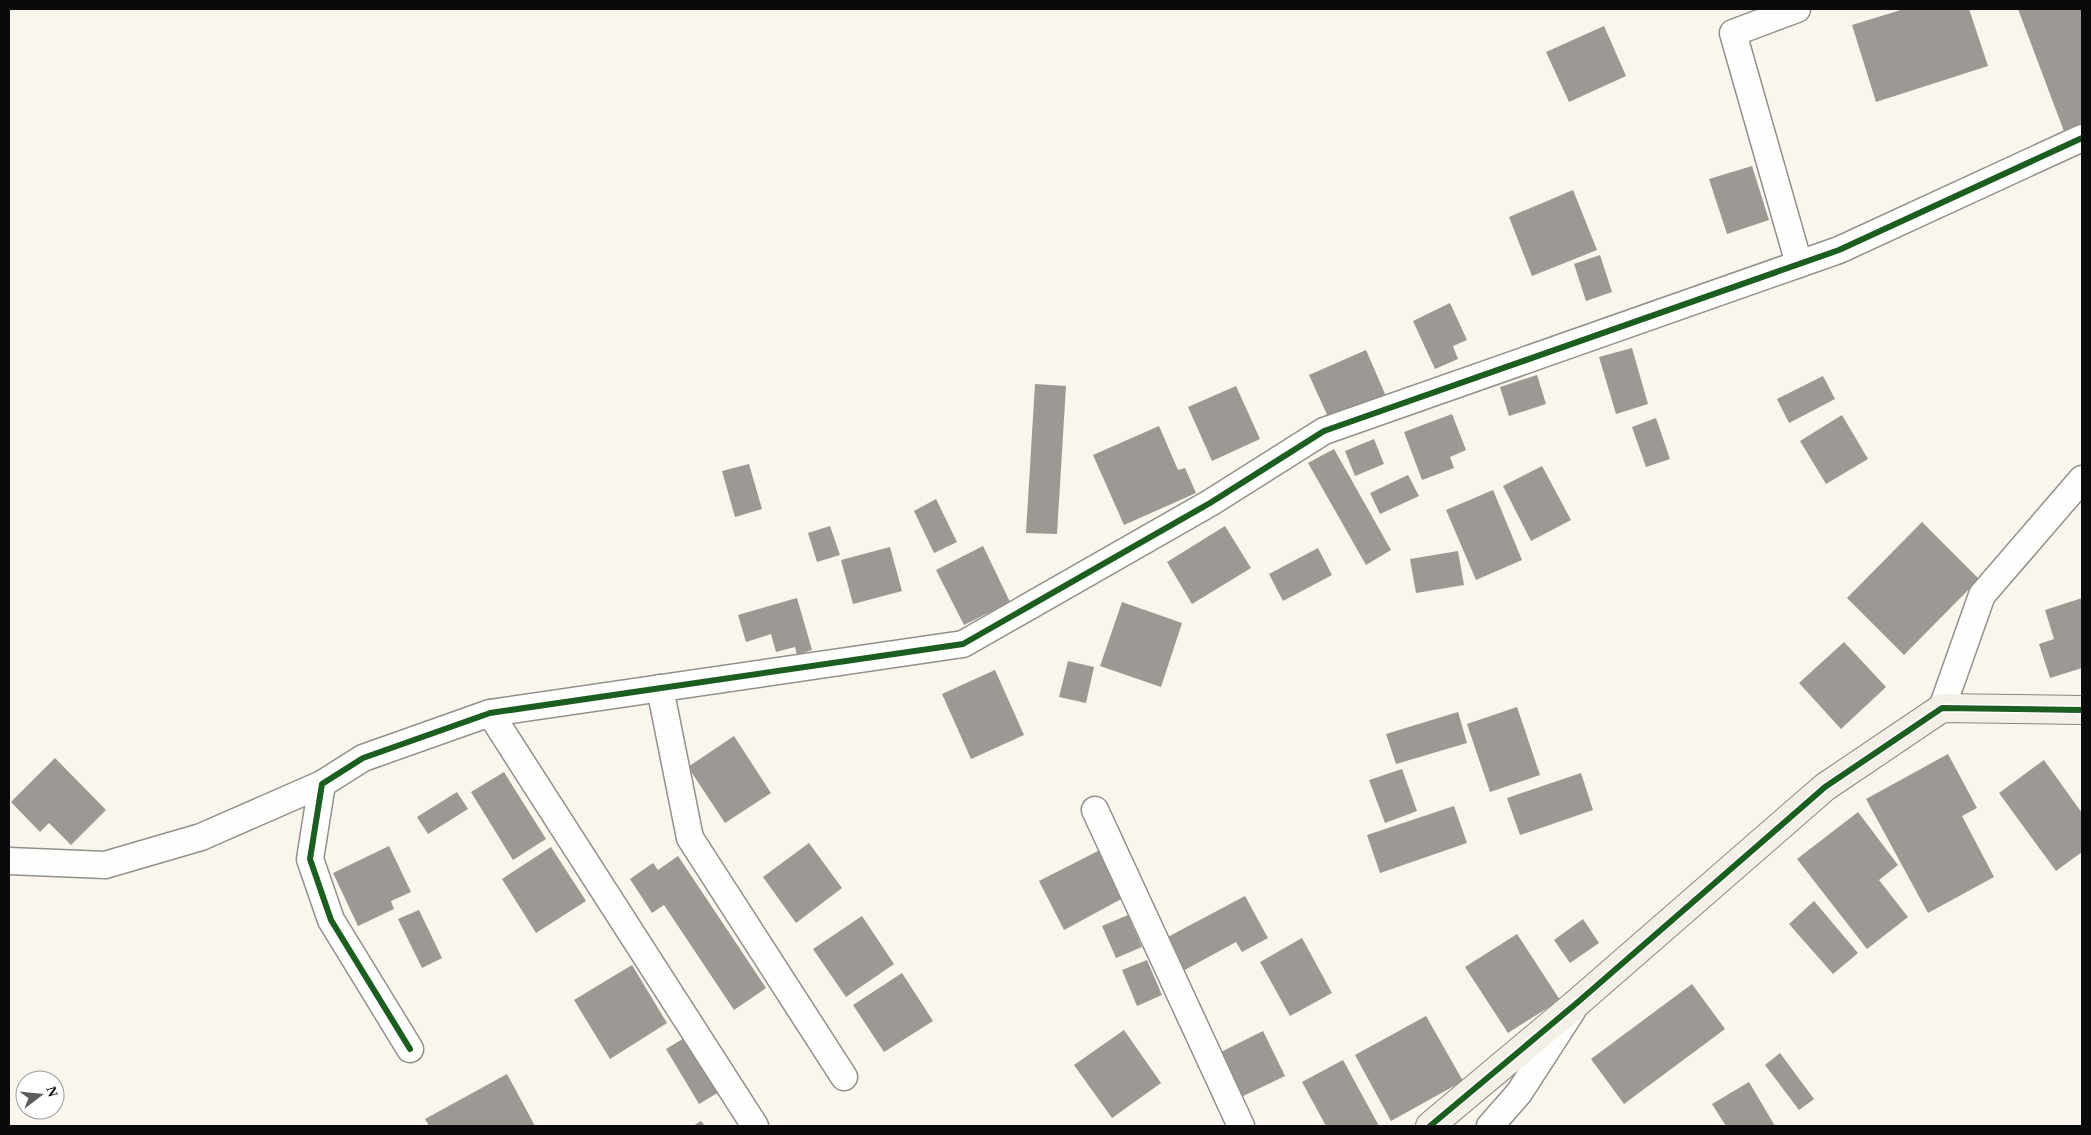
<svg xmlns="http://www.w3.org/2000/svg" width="2091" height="1135" font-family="'Times New Roman',serif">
<rect width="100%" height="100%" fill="#faf5ed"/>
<g fill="#9c9894">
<path d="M1904,9H1969L1988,66L1876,102L1852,25Z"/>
<path d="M2018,9H2082V127L2065,134Z"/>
<path d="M1604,26L1626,76L1569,102L1546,52Z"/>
<path d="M1752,166L1769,220L1727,234L1709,179Z"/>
<path d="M1573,190L1597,250L1532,276L1509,217Z"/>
<path d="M1600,255L1612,292L1586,301L1574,264Z"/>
<path d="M1450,303L1467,340L1453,346L1458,359L1435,369L1413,321Z"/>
<path d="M1632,348L1648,404L1616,414L1599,357Z"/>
<path d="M1366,350L1385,394L1329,419L1309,375Z"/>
<path d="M1537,375L1546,404L1509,416L1500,387Z"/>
<path d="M1823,376L1835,399L1789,423L1777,399Z"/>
<path d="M1035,384L1066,386L1057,534L1026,533Z"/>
<path d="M1236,386L1260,439L1212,461L1188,407Z"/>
<path d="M1452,414L1466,450L1450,457L1454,468L1422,480L1404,432Z"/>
<path d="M1842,415L1868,459L1826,484L1800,441Z"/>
<path d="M1656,418L1670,459L1646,467L1632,427Z"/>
<path d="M1159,426L1178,470L1185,468L1196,493L1124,525L1093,455Z"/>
<path d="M1374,439L1384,464L1355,476L1345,451Z"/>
<path d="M1334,449L1391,550L1366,565L1308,463Z"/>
<path d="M749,464L762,509L735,517L722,471Z"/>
<path d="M1542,466L1571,520L1531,541L1503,486Z"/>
<path d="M1408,475L1419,496L1380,514L1370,493Z"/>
<path d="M1493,490L1522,560L1476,580L1446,510Z"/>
<path d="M936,499L957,542L934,553L914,511Z"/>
<path d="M1922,522L1979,579L1904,655L1847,598Z"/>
<path d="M830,526L840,555L817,562L808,533Z"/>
<path d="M1225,526L1251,568L1192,604L1167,562Z"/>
<path d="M983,546L1010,602L964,625L936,570Z"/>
<path d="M890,547L902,591L853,604L841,560Z"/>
<path d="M1318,548L1332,575L1283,601L1269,574Z"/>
<path d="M1458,551L1464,585L1416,593L1410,559Z"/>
<path d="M797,598L812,650L797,655L795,647L776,652L771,634L746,642L738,615Z"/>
<path d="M2082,598V668L2050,678L2039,644L2054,639L2045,610Z"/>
<path d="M1122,602L1182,623L1161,687L1100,666Z"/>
<path d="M1844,642L1886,687L1841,729L1799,683Z"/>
<path d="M1068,661L1094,667L1086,703L1059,697Z"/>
<path d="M995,670L1024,735L971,759L942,694Z"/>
<path d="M1517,707L1540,775L1490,792L1467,724Z"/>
<path d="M1458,712L1467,743L1396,764L1386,734Z"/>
<path d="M734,736L771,793L725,823L688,767Z"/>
<path d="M1948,754L1977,808L1962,816L1994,877L1928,913L1866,799Z"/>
<path d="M55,758L106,810L71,845L49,823L40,832L11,802Z"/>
<path d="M2044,760L2082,813V852L2056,871L1999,793Z"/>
<path d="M1402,769L1417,811L1385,823L1369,780Z"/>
<path d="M504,772L546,839L513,860L471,792Z"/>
<path d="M1581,773L1593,810L1520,835L1507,798Z"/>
<path d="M457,792L468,809L428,834L417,817Z"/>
<path d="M1454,806L1467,843L1380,873L1367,835Z"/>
<path d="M1858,812L1898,865L1879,880L1908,917L1867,949L1797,859Z"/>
<path d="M809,843L842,888L796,923L763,877Z"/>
<path d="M389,846L411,892L391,901L394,909L358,926L333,873Z"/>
<path d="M551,847L586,901L536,933L502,879Z"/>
<path d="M1100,850L1125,897L1064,930L1039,881Z"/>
<path d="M678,856L766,988L734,1010L664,905L652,913L630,879L653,863L658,870Z"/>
<path d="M1245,896L1268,938L1242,952L1236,942L1181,972L1164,939Z"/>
<path d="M1814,901L1858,953L1833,974L1789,924Z"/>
<path d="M419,910L442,958L422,968L398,919Z"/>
<path d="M1128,915L1142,947L1116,958L1102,926Z"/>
<path d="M862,916L894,964L846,997L813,949Z"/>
<path d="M1583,919L1599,943L1570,963L1554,940Z"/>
<path d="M1517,934L1560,1000L1508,1033L1465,967Z"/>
<path d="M1302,938L1332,993L1290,1016L1260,962Z"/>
<path d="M1147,960L1162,995L1137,1006L1122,970Z"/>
<path d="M632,965L667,1023L610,1059L574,1000Z"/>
<path d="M902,973L933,1021L884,1052L853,1005Z"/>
<path d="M1692,984L1725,1029L1624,1104L1591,1059Z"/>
<path d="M1426,1016L1463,1081L1391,1121L1355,1055Z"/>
<path d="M1124,1030L1161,1083L1112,1118L1074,1065Z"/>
<path d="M1263,1031L1285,1076L1241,1097L1219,1053Z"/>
<path d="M691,1034L724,1089L699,1104L666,1049Z"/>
<path d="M1780,1053L1814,1099L1799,1110L1765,1065Z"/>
<path d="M1343,1060L1379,1126H1326L1302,1082Z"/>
<path d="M507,1074L535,1126H429L425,1119Z"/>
<path d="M1749,1082L1775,1126H1726L1712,1104Z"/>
<path d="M701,1121L705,1126H693Z"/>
</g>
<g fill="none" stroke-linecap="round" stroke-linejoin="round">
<defs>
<g id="street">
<path d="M1797,9L1733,33L1799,264"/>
<path d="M660,688L690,838L844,1077"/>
<path d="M1942,708L1982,595L2082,479"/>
<path d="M490,713L755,1126"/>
<path d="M1095,810L1241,1126"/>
<path d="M9,861L105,865L201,837L322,784"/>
<path d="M410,1049L331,920L310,859L322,784L363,758L490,713L963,644L1210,503L1324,431L1839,250L2082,138"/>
<path d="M1490,1126L1519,1093L1572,1011"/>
</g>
<path id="secondary" d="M1430,1126L1578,1002L1825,787L1942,708L2082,710"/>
</defs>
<use href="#street" stroke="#92908c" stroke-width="29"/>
<use href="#secondary" stroke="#898683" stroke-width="30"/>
<use href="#street" stroke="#fefefc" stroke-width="26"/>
<use href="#secondary" stroke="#f4f0e7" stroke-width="28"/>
<defs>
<g id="cycleway">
<path d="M410,1049L331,920L310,859L322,784L363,758L490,713L963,644L1210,503L1324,431L1839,250L2082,138"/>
<path d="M1430,1126L1578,1002L1825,787L1942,708L2082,710"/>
</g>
</defs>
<use href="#cycleway" stroke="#fff" stroke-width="9"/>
<use href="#cycleway" stroke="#1b5e20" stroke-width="6"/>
</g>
<rect width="2091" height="1135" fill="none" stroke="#0a0a0a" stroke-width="20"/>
<g transform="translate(40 1095) rotate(74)"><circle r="24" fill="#ffffff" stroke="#9d9d9d"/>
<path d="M0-4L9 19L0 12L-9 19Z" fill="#5e5c59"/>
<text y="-8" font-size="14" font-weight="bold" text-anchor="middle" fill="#0a0a0a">N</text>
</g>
</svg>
